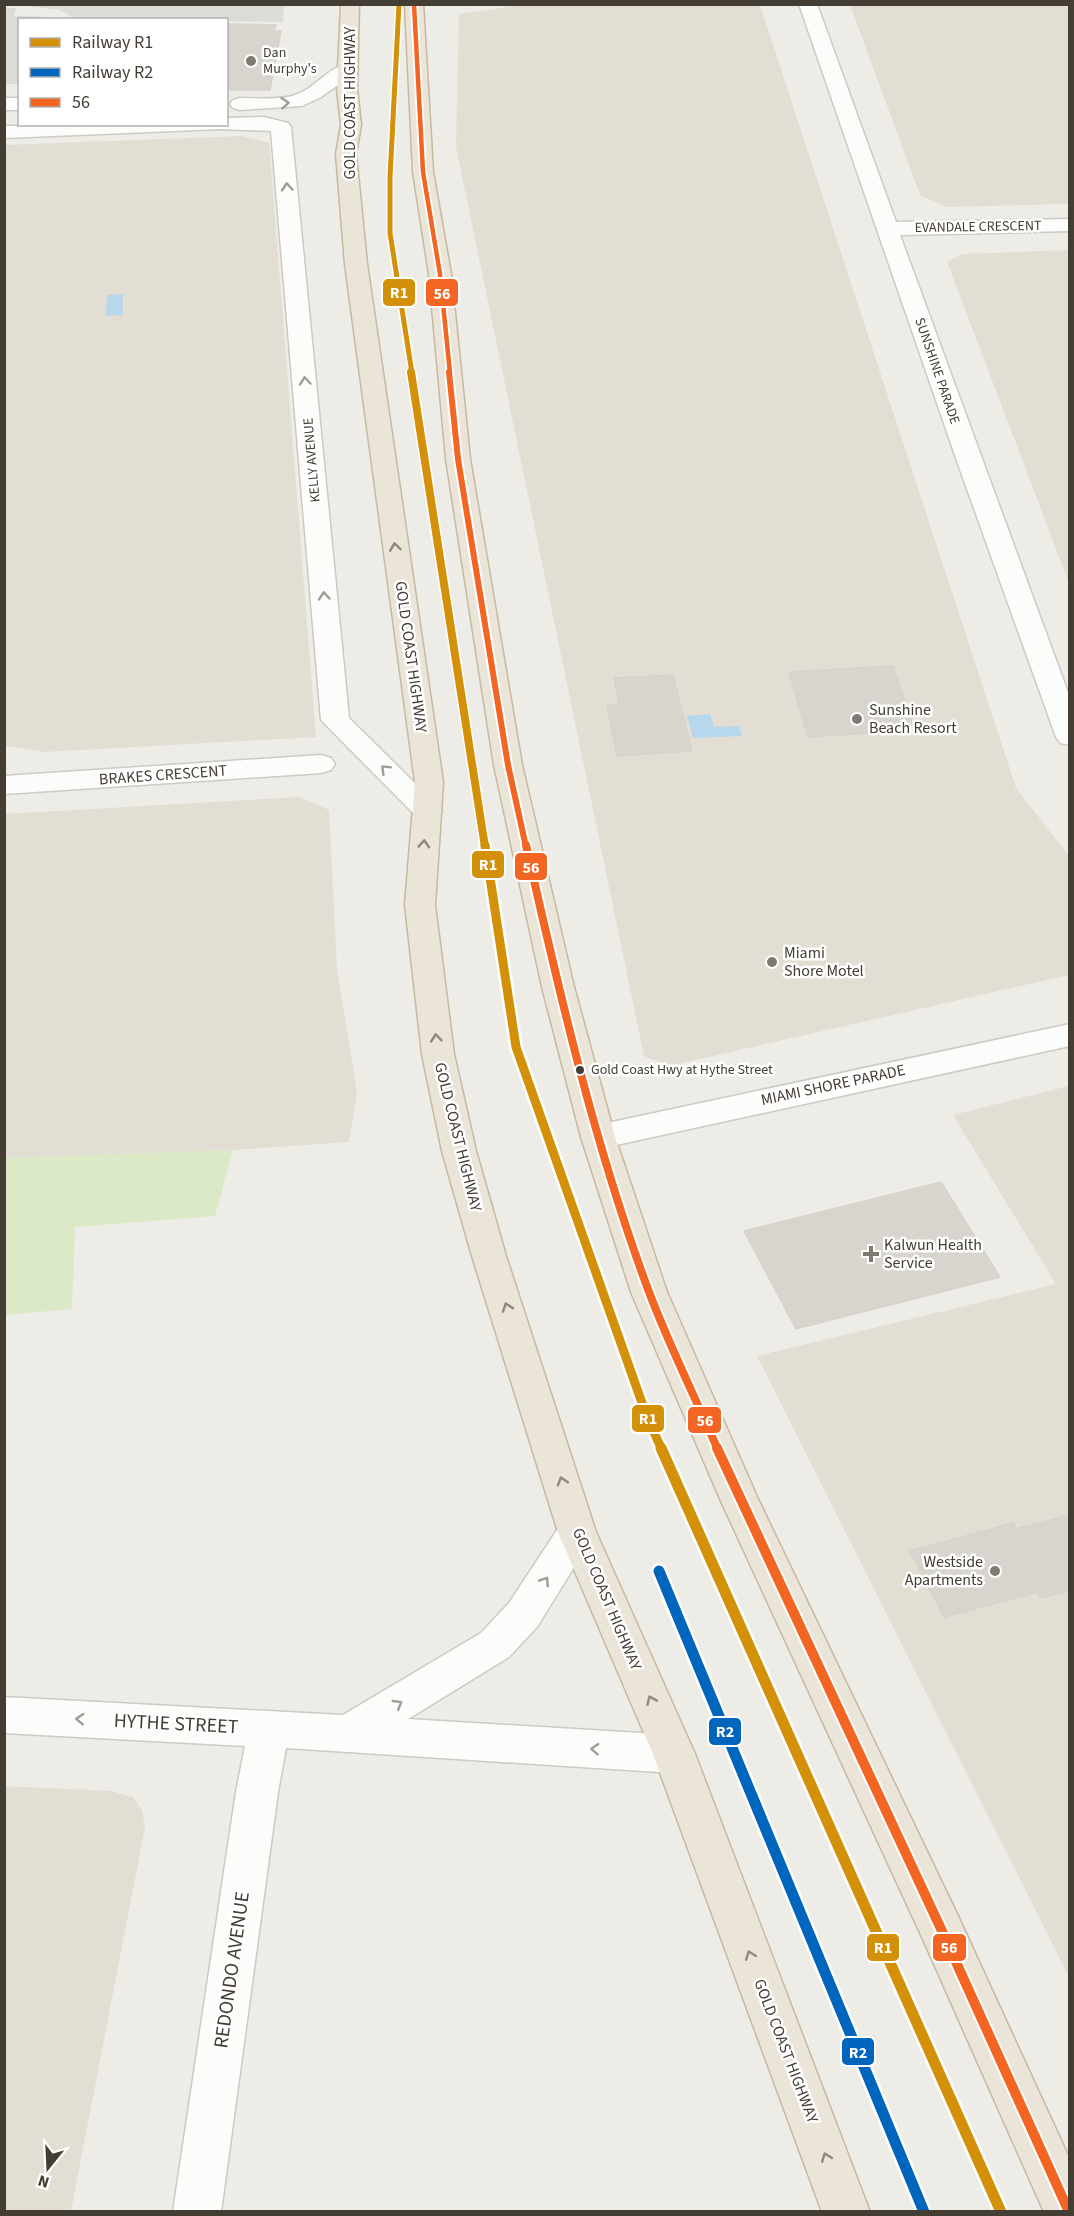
<svg xmlns="http://www.w3.org/2000/svg" width="1074" height="2216" font-family="'Source Sans 3',sans-serif">
<rect width="100%" height="100%" fill="#eeece6"/>
<g fill="#e2ded3">
<path d="M526,4L760,5L1016,788L1069,856V975L669,1066L644,1056L456,147L459,14Z"/>
<path d="M850,5H1069V204L947,207L920,195Z"/>
<path d="M242,136L269,143L316,737L44,752L5,746V145Z"/>
<path d="M1069,250H1070L1069,583L947,262L962,254Z"/>
<path d="M299,797L329,810L337,970L357,1092L349,1142L233,1150L5,1158V814Z"/>
<path d="M1069,1086V1977L757,1356L1056,1284L953,1115Z"/>
<path d="M4,1786L111,1791L133,1797L142,1810L145,1827L71,2211H5Z"/>
</g>
<path fill="#dbe9c6" d="M233,1150L215,1216L75,1227L72,1309L5,1315V1158Z"/>
<g fill="#dddbd6">
<path d="M85,4H284V5L283,22L73,19L69,15L60,10L27,6H84Z"/>
<path d="M5,8H16L14,16H36L49,19L20,20L19,84H5Z"/>
</g>
<g fill="#b7d7ec">
<path d="M123,294V315L106,316L107,295Z"/>
<path d="M710,714L714,727L739,726L742,736L693,738L687,716Z"/>
</g>
<g fill="#d8d5cf" stroke="#d6d3cc" stroke-width="1.5">
<path d="M226,24L276,25L274,31H281L270,90H226Z"/>
<path d="M893,666L915,730L808,737L789,672Z"/>
<path d="M673,675L692,751L617,756L607,705L619,704L614,678Z"/>
<path d="M941,1182L1000,1277L796,1329L744,1231Z"/>
<path d="M1070,1515V1591L1041,1598L1037,1592L944,1617L910,1551L1013,1523L1016,1529Z"/>
</g>
<g fill="none" stroke-linecap="round" stroke-linejoin="round">
<defs>
<g id="street">
<path d="M799,4H817L896,222L1070,219V231L900,235L1070,698V745L1060,743L1056,737L958,464Z"/>
<path d="M348,63L355,65L358,69L355,73L321,97L302,106L240,110L233,108L230,104L233,100L240,98C256,98 276,100 292,96C313,91 327,68 348,63Z"/>
<rect x="4" y="98" width="16" height="12"/>
<path d="M264,117L288,123L291,127L349,718L437,805L442,811L437,817L427,820L417,817L321,720L271,131L222,129L4,138V126L226,124V118Z"/>
<path d="M321,755L331,758L335,764L331,770L321,773L4,794V776Z"/>
<path d="M1070,1024V1046L598,1149L586,1145L581,1137L586,1129L598,1125Z"/>
<path d="M577,1516L591,1521L596,1532L537,1627L509,1657L408,1719L674,1735L689,1741L695,1754L689,1767L674,1773L286,1748L278,1792L221,2212H173L236,1792L245,1746L4,1733V1697L343,1715L481,1633L509,1603L563,1521Z"/>
</g>
<g id="highway">
<path d="M341,4H359L357,89L361,125L356,154L367,264L443,782L435,905L454,1054L476,1151L506,1256L596,1532L695,1754L870,2212H822L653,1754L558,1532L472,1256L442,1151L422,1054L405,905L415,782L345,264L336,154L341,125L337,89Z"/>
<path d="M405,4H423L433,172L451,274L470,459L522,765L574,987L615,1137L667,1292L758,1499L958,1916L1070,2160V2212H1044L926,1946L720,1499L631,1292L581,1137L542,987L494,765L446,459L429,274L413,172Z"/>
</g>
</defs>
<use href="#street" stroke="#cccac4" stroke-width="3"/>
<use href="#highway" stroke="#c6b9a2" stroke-width="3"/>
<use href="#street" fill="#fcfcfb" fill-rule="evenodd"/>
<use href="#highway" fill="#ebe4d8" fill-rule="evenodd"/>
<defs>
<path id="bus-1-far3" d="M414,4L423,172L440,274L450,373"/>
<path id="bus-1-far2" d="M449,372L458,459L508,765L526,847"/>
<path id="bus-1-far1" d="M526,845C560,996 595,1147 649,1292C669,1345 695,1397 718,1450"/>
<path id="bus-1" d="M717,1448L942,1931L1069,2212"/>
</defs>
<use href="#bus-1-far3" stroke="#fff" stroke-width="8"/>
<use href="#bus-1-far2" stroke="#fff" stroke-width="10"/>
<use href="#bus-1-far1" stroke="#fff" stroke-width="12"/>
<use href="#bus-1" stroke="#fff" stroke-width="14"/>
<use href="#bus-1-far3" stroke="#f26522" stroke-width="4.5"/>
<use href="#bus-1-far2" stroke="#f26522" stroke-width="6"/>
<use href="#bus-1-far1" stroke="#f26522" stroke-width="8"/>
<use href="#bus-1" stroke="#f26522" stroke-width="10"/>
<defs>
<path id="rail-1-far3" d="M399,4L390,177V233L412,373"/>
<path id="rail-1-far2" d="M411,372L485,847"/>
<path id="rail-1-far1" d="M485,845L516,1047L647,1417L662,1450"/>
<path id="rail-1" d="M661,1448L1001,2212"/>
<path id="rail-2" d="M659,1571L924,2212"/>
</defs>
<use href="#rail-1-far3" stroke="#fff" stroke-width="8"/>
<use href="#rail-1-far2" stroke="#fff" stroke-width="11"/>
<use href="#rail-1-far1" stroke="#fff" stroke-width="14"/>
<use href="#rail-1" stroke="#fff" stroke-width="16"/>
<use href="#rail-2" stroke="#fff" stroke-width="16"/>
<use href="#rail-1-far3" stroke="#d3910a" stroke-width="5"/>
<use href="#rail-1-far2" stroke="#d3910a" stroke-width="8"/>
<use href="#rail-1-far1" stroke="#d3910a" stroke-width="9"/>
<use href="#rail-1" stroke="#d3910a" stroke-width="11"/>
<use href="#rail-2" stroke="#0065bd" stroke-width="11"/>
</g>
<defs><path id="oneway-chevron" d="M-2-3.5L2.5 0L-2 3.5" fill="none" stroke-width="1.6" stroke-linecap="round" stroke-linejoin="round" transform="scale(1.5)"/></defs>
<g stroke="#a09c98">
<use href="#oneway-chevron" transform="translate(285 103) rotate(-5)"/>
<use href="#oneway-chevron" transform="translate(287 187) rotate(-95)"/>
<use href="#oneway-chevron" transform="translate(305 381) rotate(-95)"/>
<use href="#oneway-chevron" transform="translate(324 596) rotate(-95)"/>
<use href="#oneway-chevron" transform="translate(385 769) rotate(-135)"/>
<use href="#oneway-chevron" transform="translate(545 1581) rotate(-57)"/>
<use href="#oneway-chevron" transform="translate(398 1704) rotate(-31)"/>
<use href="#oneway-chevron" transform="translate(80 1719) rotate(-177)"/>
<use href="#oneway-chevron" transform="translate(595 1749) rotate(-177)"/>
</g>
<g stroke="#8f887e">
<use href="#oneway-chevron" transform="translate(395 547) rotate(-98)"/>
<use href="#oneway-chevron" transform="translate(424 844) rotate(-86)"/>
<use href="#oneway-chevron" transform="translate(436 1038) rotate(-96)"/>
<use href="#oneway-chevron" transform="translate(507 1307) rotate(-109)"/>
<use href="#oneway-chevron" transform="translate(562 1481) rotate(-107)"/>
<use href="#oneway-chevron" transform="translate(651 1700) rotate(-114)"/>
<use href="#oneway-chevron" transform="translate(750 1955) rotate(-111)"/>
<use href="#oneway-chevron" transform="translate(826 2157) rotate(-111)"/>
</g>
<g fill="#7f7a72" stroke="#fff" stroke-width="2">
<circle cx="251" cy="61" r="6"/>
<circle cx="857" cy="719" r="6"/>
<circle cx="772" cy="962" r="6"/>
<path d="M868 1245h6v6h6v6h-6v6h-6v-6h-6v-6h6z"/>
<circle cx="995" cy="1571" r="6"/>
</g>
<circle fill="#433d34" stroke="#fff" stroke-width="2" cx="580" cy="1070" r="5"/>
<g text-anchor="middle" dominant-baseline="central" stroke-width="5" stroke-linejoin="round" paint-order="stroke">
<g font-size="14" fill="#433d34" stroke="#fff" text-anchor="start">
<text x="263" y="53">Dan<tspan x="263" dy="16">Murphy's</tspan></text>
</g>
<g font-size="14" fill="#433d34" stroke="#fff">
<text transform="translate(978 227) rotate(-1)">EVANDALE CRESCENT</text>
<text transform="translate(937 371) rotate(71)">SUNSHINE PARADE</text>
<text transform="translate(312 460) rotate(-95)">KELLY AVENUE</text>
</g>
<g font-size="14" fill="#433d34" stroke="#fff" text-anchor="start">
<text x="591" y="1070">Gold Coast Hwy at Hythe Street</text>
</g>
<g font-size="16" fill="#433d34" stroke="#fff">
<text transform="translate(350 103) rotate(-90)">GOLD COAST HIGHWAY</text>
<text transform="translate(411 657) rotate(82)">GOLD COAST HIGHWAY</text>
<text transform="translate(163 775) rotate(-4)">BRAKES CRESCENT</text>
<text transform="translate(833 1085) rotate(-12)">MIAMI SHORE PARADE</text>
<text transform="translate(458 1137) rotate(76)">GOLD COAST HIGHWAY</text>
<text transform="translate(607 1599) rotate(67)">GOLD COAST HIGHWAY</text>
<text transform="translate(786 2051) rotate(69)">GOLD COAST HIGHWAY</text>
</g>
<g font-size="16" fill="#433d34" stroke="#fff" text-anchor="start">
<text x="869" y="710">Sunshine<tspan x="869" dy="18">Beach Resort</tspan></text>
<text x="784" y="953">Miami<tspan x="784" dy="18">Shore Motel</tspan></text>
<text x="884" y="1245">Kalwun Health<tspan x="884" dy="18">Service</tspan></text>
<text x="983" y="1562" text-anchor="end">Westside<tspan x="983" dy="18">Apartments</tspan></text>
</g>
<g font-size="20" fill="#433d34" stroke="#fff">
<text transform="translate(176 1724) rotate(3)">HYTHE STREET</text>
<text transform="translate(232 1970) rotate(-82)">REDONDO AVENUE</text>
</g>
</g>
<g stroke="#fff" stroke-width="2">
<rect x="382" y="278" width="34" height="29" rx="6" fill="#d3910a"/>
<rect x="425" y="278" width="34" height="29" rx="6" fill="#f26522"/>
<rect x="471" y="850" width="34" height="29" rx="6" fill="#d3910a"/>
<rect x="514" y="852" width="34" height="29" rx="6" fill="#f26522"/>
<rect x="631" y="1404" width="34" height="29" rx="6" fill="#d3910a"/>
<rect x="687" y="1406" width="35" height="28" rx="6" fill="#f26522"/>
<rect x="708" y="1717" width="34" height="29" rx="6" fill="#0065bd"/>
<rect x="932" y="1933" width="35" height="29" rx="6" fill="#f26522"/>
<rect x="866" y="1933" width="34" height="29" rx="6" fill="#d3910a"/>
<rect x="841" y="2037" width="34" height="29" rx="6" fill="#0065bd"/>
</g>
<g font-size="16" text-anchor="middle" font-weight="bold" fill="#fff">
<text x="399" y="298">R1</text>
<text x="442" y="299">56</text>
<text x="488" y="870">R1</text>
<text x="531" y="873">56</text>
<text x="648" y="1424">R1</text>
<text x="705" y="1426">56</text>
<text x="725" y="1737">R2</text>
<text x="949" y="1953">56</text>
<text x="883" y="1953">R1</text>
<text x="858" y="2058">R2</text>
</g>
<rect width="1074" height="2216" fill="none" stroke="#433d34" stroke-width="12"/>
<rect x="18" y="18" width="210" height="108" fill="#ffffff" stroke="#b4b1ae" stroke-width="1.5"/>
<rect x="30" y="38" width="30" height="9" fill="#d3910a" stroke="#b4b1ae" stroke-width="1.5"/>
<text x="72" y="48" font-size="18" fill="#433d34">Railway R1</text>
<rect x="30" y="68" width="30" height="9" fill="#0065bd" stroke="#b4b1ae" stroke-width="1.5"/>
<text x="72" y="78" font-size="18" fill="#433d34">Railway R2</text>
<rect x="30" y="98" width="30" height="9" fill="#f26522" stroke="#b4b1ae" stroke-width="1.5"/>
<text x="72" y="108" font-size="18" fill="#433d34">56</text>
<g transform="translate(48 2168) rotate(198)" stroke="#ffffff" stroke-width="4.5" paint-order="stroke">
<path d="M0-4.5L10 22L0 15L-10 22Z" fill="#433d34"/>
<text y="-9" font-size="16" font-weight="bold" text-anchor="middle" fill="#433d34">N</text>
</g>
</svg>
